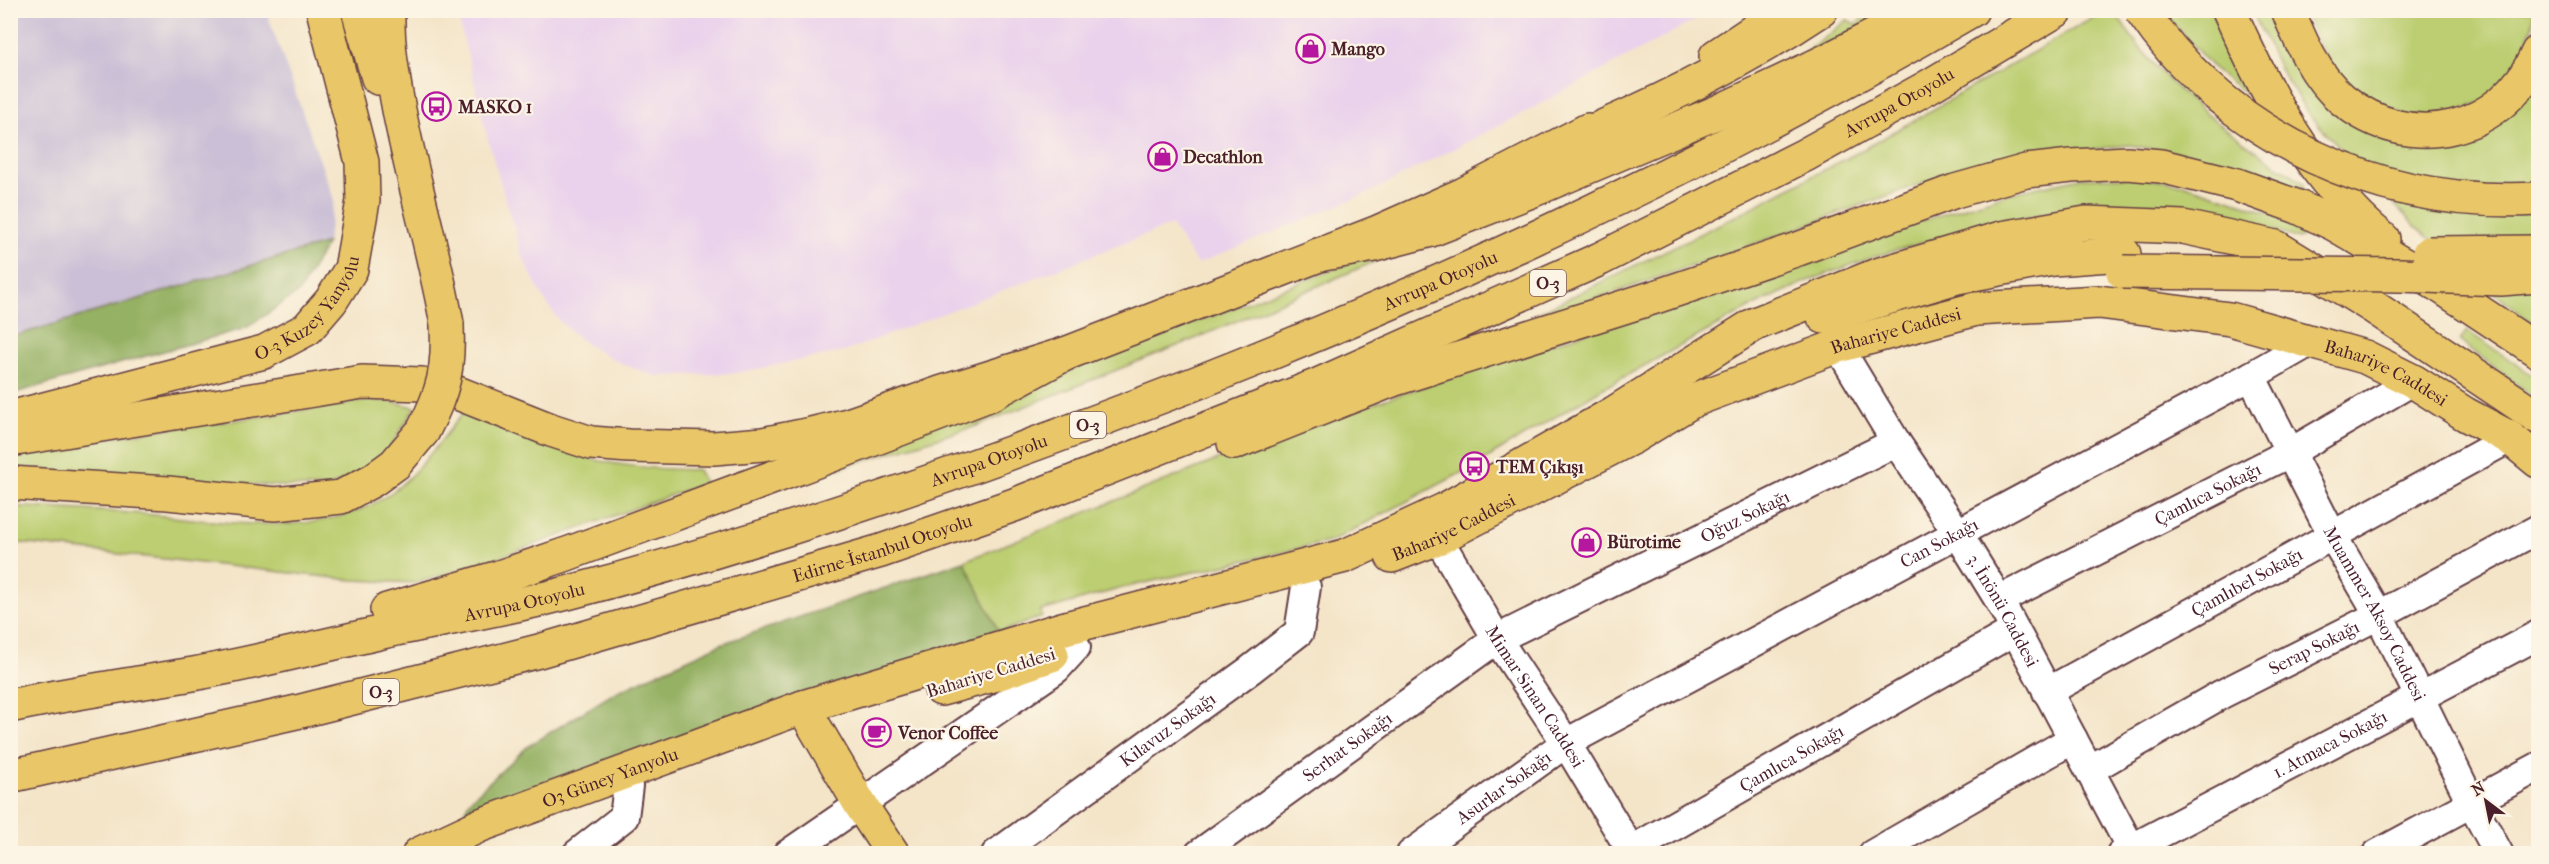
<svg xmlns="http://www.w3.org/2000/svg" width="2549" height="864" font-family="'IM FELL French Canon',serif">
<rect width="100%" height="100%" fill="#fcf5e5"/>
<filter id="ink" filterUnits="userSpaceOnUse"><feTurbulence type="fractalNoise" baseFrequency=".0167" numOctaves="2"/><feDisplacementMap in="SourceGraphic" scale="12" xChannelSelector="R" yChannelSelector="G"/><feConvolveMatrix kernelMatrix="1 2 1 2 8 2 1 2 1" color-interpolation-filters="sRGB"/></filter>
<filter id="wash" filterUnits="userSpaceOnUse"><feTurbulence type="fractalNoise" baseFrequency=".008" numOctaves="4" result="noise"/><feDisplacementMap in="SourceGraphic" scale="24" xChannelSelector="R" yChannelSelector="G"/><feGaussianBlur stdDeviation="1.35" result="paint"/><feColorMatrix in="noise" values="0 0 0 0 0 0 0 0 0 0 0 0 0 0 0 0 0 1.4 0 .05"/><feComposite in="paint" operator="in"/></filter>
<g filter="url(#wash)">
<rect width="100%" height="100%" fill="#f4e5c9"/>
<path fill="#ead1ec" d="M440,10H1712V11L1527,111L1370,192L1197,264L1171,225L846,351L736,373L656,376L622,364L586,344L561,323L543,298L522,256L488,140L459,20H439Z"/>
<path fill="#cabfd6" d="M11,10L266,11L334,200L327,243L11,337Z"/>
<g fill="#bcce71" stroke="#83764e" stroke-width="1.5">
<path d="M1871,11H1898L1798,59L1847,20L1856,24Z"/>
<path d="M2105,11H2114C2163,90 2228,132 2304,183V190L2232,162L2129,145L2014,158L2006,155C1900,189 1797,230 1691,266C1639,284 1588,303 1534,315L1728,220L1857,153Z"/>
<path d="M2162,11H2212L2225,42L2259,103L2216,71Z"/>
<path d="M2252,11H2275L2401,143L2538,78V328L2417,228L2309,115L2279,68Z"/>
<path d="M2305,11H2534L2532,27L2523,55L2485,101L2446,114L2410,117L2358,94L2336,71L2316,41Z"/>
<path d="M2132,177L2183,184L2319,229L2298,239L2222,213L2095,204L1980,226L1873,257L1805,282L1753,306L1600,390L1474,466L1332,541L1122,588L1041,611L1042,617L999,632L964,561L1290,431L1899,228L2007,194L2081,178Z"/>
<path d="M1536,192L1197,338L976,426L651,527L948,417Z"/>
<path d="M2467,331L2538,379V400L2460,341Z"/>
<path d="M371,400L387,401L415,407L388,451L362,471L327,488L191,482L11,467L10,453L204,423L210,424Z"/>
<path d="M463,413C497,426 531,442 566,452C609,466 653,469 698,470L705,483L497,558L416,583L353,580L11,542L10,506C55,509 99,510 143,514C220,521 326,542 392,492C419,472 442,439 463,413Z"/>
</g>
<g fill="#95b163" stroke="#706847" stroke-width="1.5">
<path d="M327,243L299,292L246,328L11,394V337Z"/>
<path d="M964,561L999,632L463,817L469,801L528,746L616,692L721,644Z"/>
</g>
</g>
<g filter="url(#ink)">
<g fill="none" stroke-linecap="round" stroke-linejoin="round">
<defs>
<g id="minor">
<path id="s1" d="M1838,346L1896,442L1957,532L1999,600L2134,854"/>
<path id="s2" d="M2251,376L2332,535L2379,615L2471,802L2499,854"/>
<path id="s3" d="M1438,538L1497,639L1566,743L1633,854"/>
<path id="s4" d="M1999,600L2291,452L2413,381"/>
<path id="s5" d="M2047,692L2510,438"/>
<path id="s6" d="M2091,769L2222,694L2379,615L2538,529"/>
<path d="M577,854L624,817L628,786"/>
<path d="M788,854L1056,669L1076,647"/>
<path id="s7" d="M996,854L1250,670L1299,632L1306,587"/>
<path id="s8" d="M1199,854L1497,639L1896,442"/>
<path id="s9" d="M1411,854L1566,743L2251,376L2310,342"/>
<path id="s10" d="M1625,854L2014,631"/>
<path d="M1873,854L2073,739"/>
<path id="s11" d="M2121,854L2538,635"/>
<path d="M2377,854L2538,767"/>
</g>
<g id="major">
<path d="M358,10L378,78"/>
<path d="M388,10C387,44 393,78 399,110C413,182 434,252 447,324"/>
<path d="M1716,56L1785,10"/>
<path d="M1824,317L1957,277L2053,259L2124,254"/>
<path id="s12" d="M10,418L264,352L307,329L331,301L351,269L363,201L362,162L323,10"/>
<path d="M10,440L362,382L422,384L450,390L551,430L591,443L629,446L714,448L763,444L807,435L848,425L940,393L1065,354L1378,232L1464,194L1588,130"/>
<path d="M10,483L168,493L275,504L341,497L373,480L395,464L423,431"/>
<path id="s13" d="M1392,556L1438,538L1635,436L1694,400L1838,346L1976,309L2099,302L2230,319L2365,357L2413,381L2465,414L2510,438L2538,461"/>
<path d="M941,689L997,674L1052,655"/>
<path d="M803,707L860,804L893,854"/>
<path id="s14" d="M419,854L481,825L803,707L1062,629L1345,556L1446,509L1614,413L1755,324L1877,275L2001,238L2086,223L2183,227L2276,247L2375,308L2538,417"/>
</g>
<g id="highway">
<path d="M2229,10C2265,93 2313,181 2383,239"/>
<path d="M2288,10C2301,43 2315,76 2342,99C2410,155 2504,133 2538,52"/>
<path d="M1565,143C1654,106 1740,64 1821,10"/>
<path d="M1318,255L1374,245L1431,230L1531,191L1720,111L1826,61L1923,10"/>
<path d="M1234,443L1395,379L1655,297L1798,249L1955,191L2026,171L2071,166L2127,163L2161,166L2237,185L2298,207L2334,224L2440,286L2538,351"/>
<path d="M387,610L499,577L567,554L806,465L991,394L1065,354"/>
<path id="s15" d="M10,706C69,693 128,685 187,675C256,663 324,645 392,630C450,618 509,608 567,593C747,546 924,486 1097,421C1400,308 1692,173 1972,10"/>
<path id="s16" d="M10,776L301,711L539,651L881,551L1014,505L1318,385L1600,259L1805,155L1926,88L2057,10"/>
</g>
</defs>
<use href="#minor" stroke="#643d43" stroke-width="32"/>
<use href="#major" stroke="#643d43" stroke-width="36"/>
<use href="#highway" stroke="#643d43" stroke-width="36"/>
<use href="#minor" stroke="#fff" stroke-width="28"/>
<use href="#major" stroke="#e9c769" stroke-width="33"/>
<use href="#highway" stroke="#e9c769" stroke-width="33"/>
<defs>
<g id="major-bridge">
<path d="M2429,253L2538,252"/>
<path d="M2123,272L2400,275L2501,279L2538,276"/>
<path d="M423,431C444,391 449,369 447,324"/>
</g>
<path id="highway-bridge" d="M2141,10C2230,141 2382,208 2538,199"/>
</defs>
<use href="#major-bridge" stroke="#643d43" stroke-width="36" stroke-linecap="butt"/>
<use href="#highway-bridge" stroke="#643d43" stroke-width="36" stroke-linecap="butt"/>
<use href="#major-bridge" stroke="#e9c769" stroke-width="33"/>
<use href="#highway-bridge" stroke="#e9c769" stroke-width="33"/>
</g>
</g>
<defs>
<symbol id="shop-ring" viewBox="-11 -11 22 22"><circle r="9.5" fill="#fcf5e5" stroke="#b5179e" stroke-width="1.5"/><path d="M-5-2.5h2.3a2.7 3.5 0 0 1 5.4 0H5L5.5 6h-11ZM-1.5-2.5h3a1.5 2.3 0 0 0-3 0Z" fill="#b5179e"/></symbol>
<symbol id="bus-ring" viewBox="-11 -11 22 22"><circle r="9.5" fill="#fcf5e5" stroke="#b5179e" stroke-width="1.5"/><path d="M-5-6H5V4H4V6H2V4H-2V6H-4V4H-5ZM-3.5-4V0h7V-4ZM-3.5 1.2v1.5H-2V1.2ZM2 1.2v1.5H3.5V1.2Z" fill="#b5179e"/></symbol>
<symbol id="cafe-ring" viewBox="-11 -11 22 22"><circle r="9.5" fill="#fcf5e5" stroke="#b5179e" stroke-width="1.5"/><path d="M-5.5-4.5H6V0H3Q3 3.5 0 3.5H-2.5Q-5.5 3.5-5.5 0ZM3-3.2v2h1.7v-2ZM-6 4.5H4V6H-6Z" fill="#b5179e"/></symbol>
</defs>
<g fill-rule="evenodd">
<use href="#shop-ring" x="1294" y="32" width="33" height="33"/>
<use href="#bus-ring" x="420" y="90" width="33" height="33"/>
<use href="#shop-ring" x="1146" y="140" width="33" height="33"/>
<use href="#bus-ring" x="1458" y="450" width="33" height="33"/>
<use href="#shop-ring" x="1570" y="526" width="33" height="33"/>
<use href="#cafe-ring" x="860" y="716" width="33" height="33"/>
</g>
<g text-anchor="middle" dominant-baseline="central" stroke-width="4.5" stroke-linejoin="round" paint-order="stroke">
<g fill="#fcf5e5" stroke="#7f5f63" stroke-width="1.5">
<rect x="1530" y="270" width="36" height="26" rx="4.5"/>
<rect x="1070" y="412" width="36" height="26" rx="4.5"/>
<rect x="363" y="679" width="36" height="26" rx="4.5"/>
</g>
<g font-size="16" font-weight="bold" fill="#4a1f2b">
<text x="1548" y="283">O-3</text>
<text x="1088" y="425">O-3</text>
<text x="381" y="692">O-3</text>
</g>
<g font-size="18" font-weight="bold" fill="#4a1f2b" stroke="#fcf5e5" text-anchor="start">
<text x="1331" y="49">Mango</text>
<text x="458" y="107">MASKO 1</text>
<text x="1183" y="157">Decathlon</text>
<text x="1496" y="467">TEM Çıkışı</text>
<text x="1607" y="542">Bürotime</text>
<text x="898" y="733">Venor Coffee</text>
</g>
<g font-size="18" fill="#4a1f2b" stroke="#fcf5e5">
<text stroke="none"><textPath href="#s16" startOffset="2014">Avrupa Otoyolu</textPath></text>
<text stroke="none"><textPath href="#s15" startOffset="1497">Avrupa Otoyolu</textPath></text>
<text stroke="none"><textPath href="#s12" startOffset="326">O-3 Kuzey Yanyolu</textPath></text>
<text stroke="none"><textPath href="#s13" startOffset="554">Bahariye Caddesi</textPath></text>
<text stroke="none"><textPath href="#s13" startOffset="1058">Bahariye Caddesi</textPath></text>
<text stroke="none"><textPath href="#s15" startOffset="1011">Avrupa Otoyolu</textPath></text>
<text stroke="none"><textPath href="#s4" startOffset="234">Çamlıca Sokağı</textPath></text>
<text stroke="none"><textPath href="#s8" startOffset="644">Oğuz Sokağı</textPath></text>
<text stroke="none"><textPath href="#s13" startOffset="68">Bahariye Caddesi</textPath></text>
<text stroke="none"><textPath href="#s9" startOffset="614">Can Sokağı</textPath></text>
<text stroke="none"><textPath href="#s16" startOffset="902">Edirne-İstanbul Otoyolu</textPath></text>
<text stroke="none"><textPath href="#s5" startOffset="228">Çamlıbel Sokağı</textPath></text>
<text stroke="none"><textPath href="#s15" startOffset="525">Avrupa Otoyolu</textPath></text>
<text stroke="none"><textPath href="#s1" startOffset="312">3. İnönü Caddesi</textPath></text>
<text stroke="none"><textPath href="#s2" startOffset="268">Muammer Aksoy Caddesi</textPath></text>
<text stroke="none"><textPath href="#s6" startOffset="254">Serap Sokağı</textPath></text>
<text transform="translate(991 673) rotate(-17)">Bahariye Caddesi</text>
<text stroke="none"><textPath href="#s3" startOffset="186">Mimar Sinan Caddesi</textPath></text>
<text stroke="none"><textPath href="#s7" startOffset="212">Kilavuz Sokağı</textPath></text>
<text stroke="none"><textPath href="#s11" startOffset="236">1. Atmaca Sokağı</textPath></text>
<text stroke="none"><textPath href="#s8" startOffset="183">Serhat Sokağı</textPath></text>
<text stroke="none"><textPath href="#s10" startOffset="192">Çamlıca Sokağı</textPath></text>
<text stroke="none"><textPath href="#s14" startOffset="206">O3 Güney Yanyolu</textPath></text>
<text stroke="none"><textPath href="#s9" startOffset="114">Asurlar Sokağı</textPath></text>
</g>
</g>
<rect width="2549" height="864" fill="none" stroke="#fcf5e5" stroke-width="36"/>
<g transform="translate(2486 801) rotate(328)" stroke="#fcf5e5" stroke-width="4.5" paint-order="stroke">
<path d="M0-4.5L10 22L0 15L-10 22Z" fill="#4a1f2b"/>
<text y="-9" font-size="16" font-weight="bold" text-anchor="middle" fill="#4a1f2b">N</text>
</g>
</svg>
